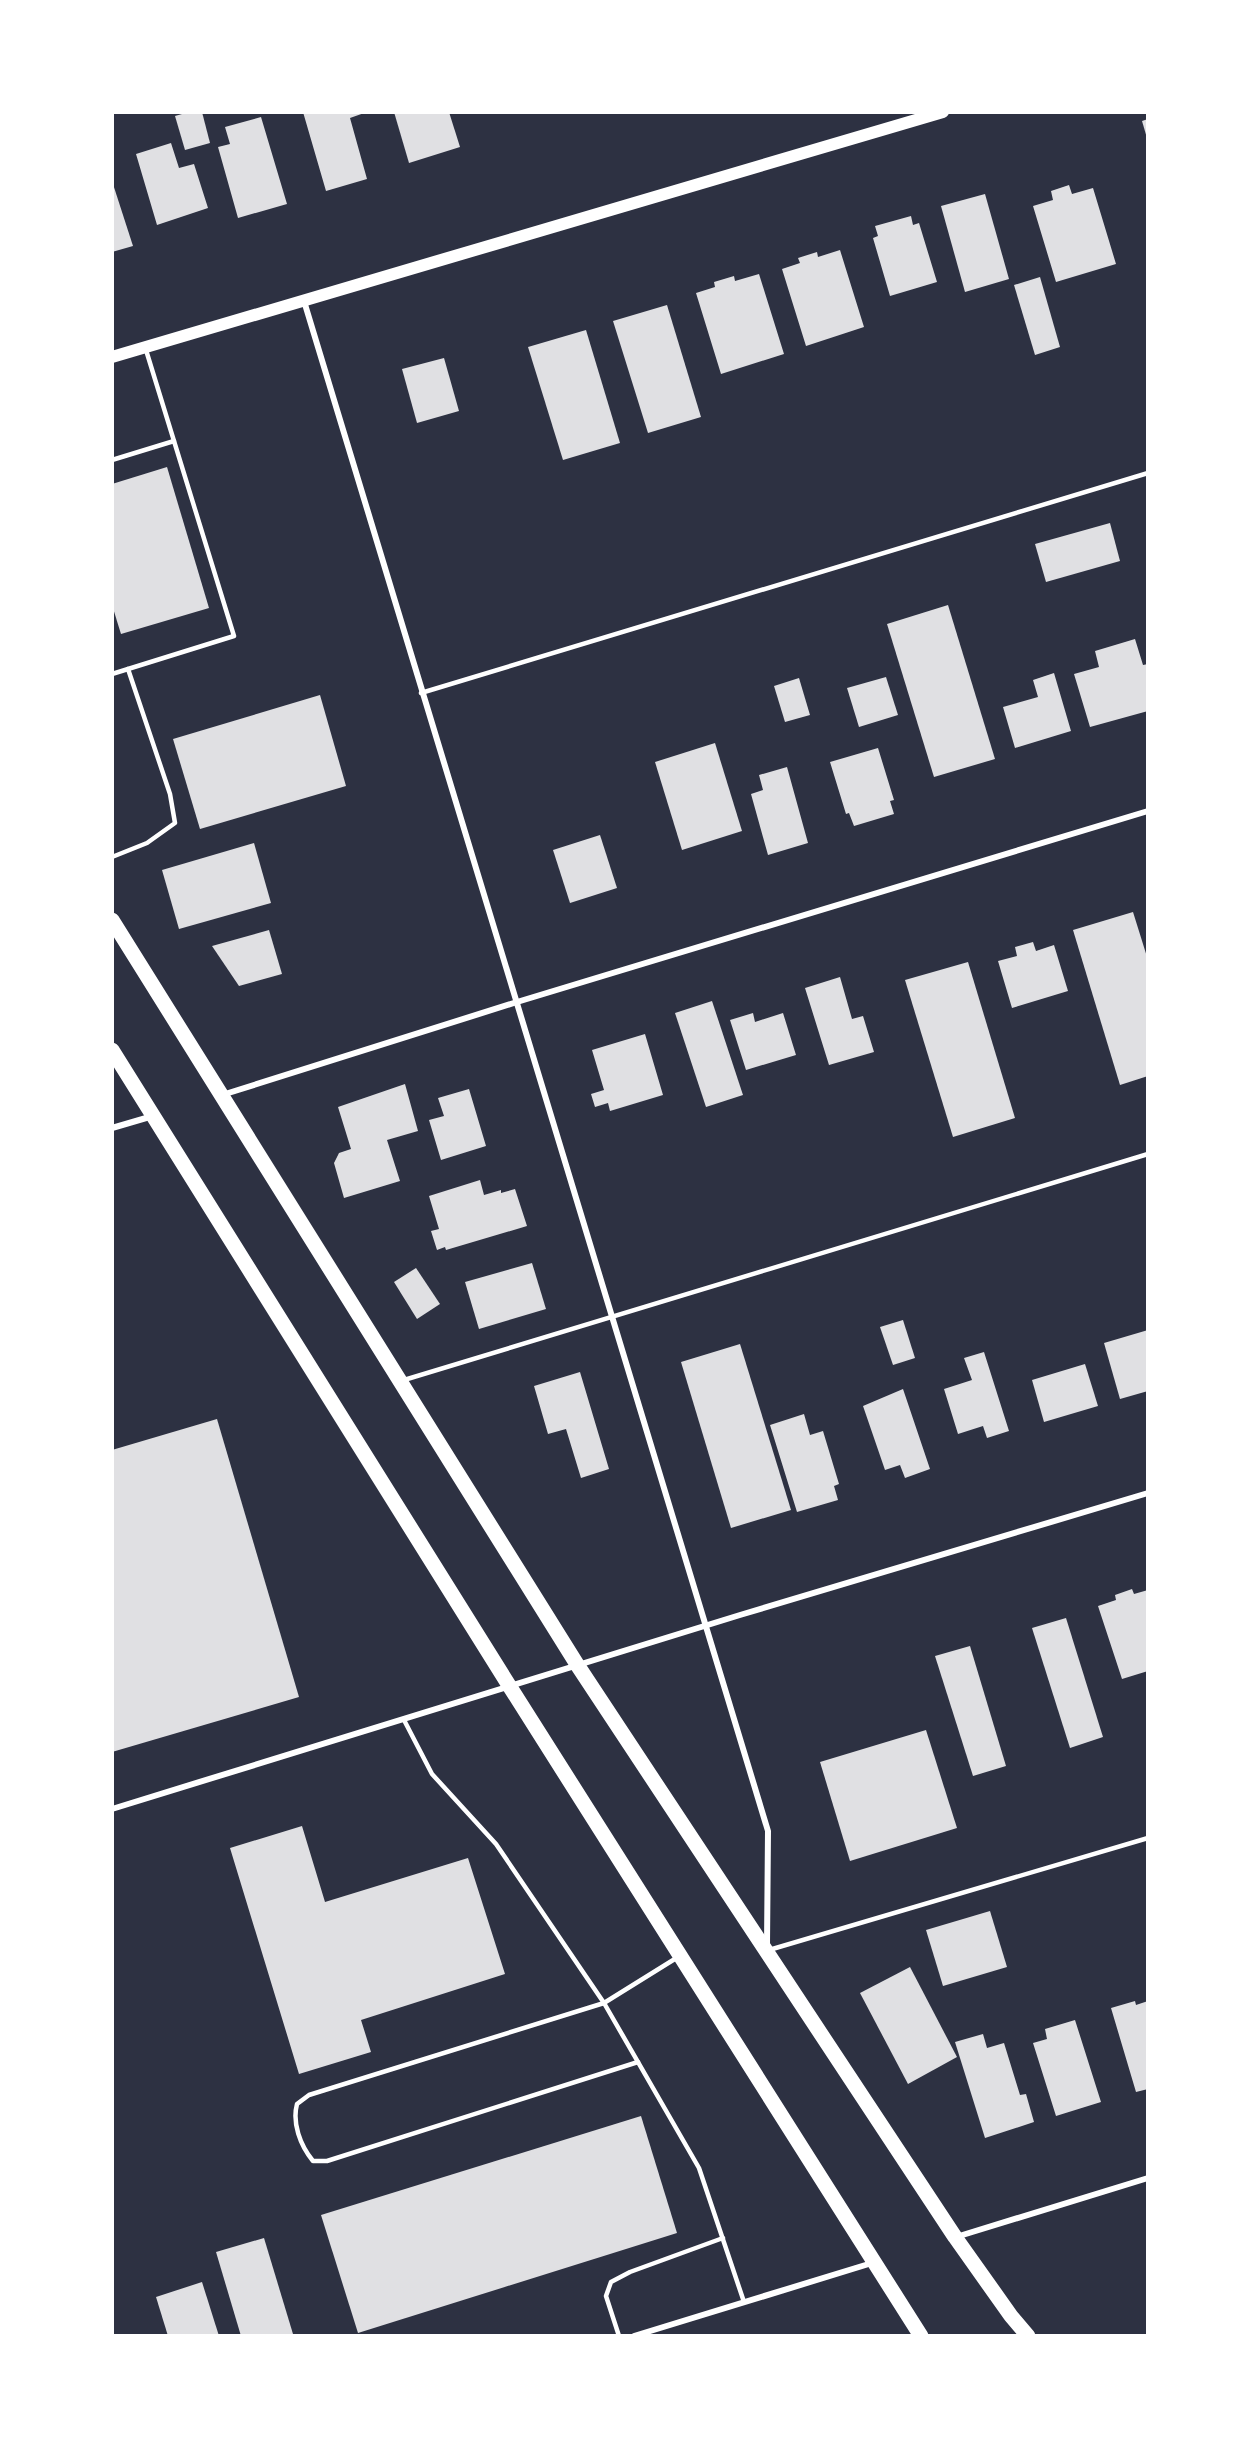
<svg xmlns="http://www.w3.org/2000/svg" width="1260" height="2448" font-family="'Fira Sans',sans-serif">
<rect width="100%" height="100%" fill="#2d3142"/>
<g fill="#e0e0e3">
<path d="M189,112H202L210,143L185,150L175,116Z"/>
<path d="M303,112H367L350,118L367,179L326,191Z"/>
<path d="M394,112H449L460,147L409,163Z"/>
<path d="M261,117L287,204L238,218L218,147L230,144L225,127Z"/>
<path d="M1148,119V138H1147L1142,121Z"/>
<path d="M171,143L179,168L194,164L208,208L157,225L136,154Z"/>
<path d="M112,181L133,246L112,252Z"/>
<path d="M1069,185L1072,194L1093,188L1116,264L1056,282L1033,206L1053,200L1051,191Z"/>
<path d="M985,194L1009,279L965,292L941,206Z"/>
<path d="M911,216L913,225L919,223L937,282L890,296L873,238L878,236L875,226Z"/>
<path d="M840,250L864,327L806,346L782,269L800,263L798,258L817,252L818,257Z"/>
<path d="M759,274L784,354L721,374L696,293L715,287L714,282L734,276L735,281Z"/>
<path d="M1040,277L1060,347L1035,355L1014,285Z"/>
<path d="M667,305L701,417L648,433L613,321Z"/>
<path d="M586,330L620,443L563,460L528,347Z"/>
<path d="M444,358L459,411L417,423L402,369Z"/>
<path d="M167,467L209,608L121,634L112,605V484Z"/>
<path d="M1110,523L1120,561L1046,582L1035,544Z"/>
<path d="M948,605L995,759L934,777L887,624Z"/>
<path d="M1135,639L1143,665L1148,664V711L1090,727L1074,674L1099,667L1095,651Z"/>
<path d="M1054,673L1071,731L1015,748L1003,707L1038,697L1033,680Z"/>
<path d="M886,677L898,715L859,727L847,688Z"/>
<path d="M799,678L810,715L785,722L774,686Z"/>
<path d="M320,695L346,786L200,829L173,739Z"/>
<path d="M715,743L742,831L682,850L655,762Z"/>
<path d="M878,748L894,800L890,801L894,814L854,826L849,813L846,814L830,762Z"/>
<path d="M787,767L808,843L768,855L751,794L763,790L759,775Z"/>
<path d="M600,835L617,888L570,903L553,850Z"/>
<path d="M254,843L271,903L179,929L162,870Z"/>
<path d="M1133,912L1148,960V1076L1120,1085L1073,930Z"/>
<path d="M269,930L282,974L239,986L212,946Z"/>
<path d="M1033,942L1036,951L1054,945L1068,991L1012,1008L998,961L1017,956L1015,947Z"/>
<path d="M968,962L1015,1118L953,1137L905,980Z"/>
<path d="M840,977L852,1019L863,1016L874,1052L829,1065L805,988Z"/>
<path d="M712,1001L743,1095L706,1107L675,1013Z"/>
<path d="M753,1013L755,1022L783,1013L796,1055L746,1070L730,1020Z"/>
<path d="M645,1034L663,1095L610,1111L608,1103L595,1107L591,1094L604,1090L592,1050Z"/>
<path d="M405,1084L418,1131L387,1140L400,1181L344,1198L334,1163L339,1153L351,1149L338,1107Z"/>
<path d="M469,1089L486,1146L441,1160L429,1120L444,1116L438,1098Z"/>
<path d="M480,1180L484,1195L501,1190V1193L515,1189L527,1226L446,1250L445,1247L437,1250L431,1231L439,1229L429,1196Z"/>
<path d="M532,1263L546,1309L479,1329L465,1282Z"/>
<path d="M416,1268L440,1304L417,1319L394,1282Z"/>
<path d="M903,1320L915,1358L893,1365L880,1327Z"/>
<path d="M1148,1330V1391L1120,1399L1104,1343Z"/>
<path d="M740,1344L791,1510L731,1528L681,1362Z"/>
<path d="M984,1352L1009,1431L987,1438L983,1426L958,1434L944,1389L972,1380L964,1358Z"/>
<path d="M1085,1364L1098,1406L1044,1422L1032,1380Z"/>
<path d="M580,1372L609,1469L581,1478L566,1429L548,1434L534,1386Z"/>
<path d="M903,1389L930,1469L905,1478L900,1465L885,1470L863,1406Z"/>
<path d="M804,1414L810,1435L823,1431L839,1484L834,1486L838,1500L797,1512L770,1425Z"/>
<path d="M217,1419L299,1697L112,1752V1450Z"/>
<path d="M1132,1589L1134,1594L1148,1590V1671L1122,1679L1098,1606L1116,1600L1115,1595Z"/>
<path d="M1066,1618L1103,1737L1070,1748L1032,1628Z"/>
<path d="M970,1646L1006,1766L973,1776L935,1656Z"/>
<path d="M926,1730L957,1828L850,1861L820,1762Z"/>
<path d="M302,1826L325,1902L468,1858L505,1974L361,2020L371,2052L299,2074L230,1848Z"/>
<path d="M990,1911L1007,1967L943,1986L926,1930Z"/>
<path d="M910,1967L957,2057L908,2084L860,1993Z"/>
<path d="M1135,2001L1136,2005L1148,2001V2089L1136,2092L1111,2008Z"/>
<path d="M1075,2020L1101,2102L1056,2116L1033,2043L1047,2039L1045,2029Z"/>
<path d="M983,2034L987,2048L1004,2043L1020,2095L1026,2094L1034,2122L985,2138L955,2042Z"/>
<path d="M641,2116L677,2233L358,2333L321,2215Z"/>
<path d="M264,2238L293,2334L289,2336H241L216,2252Z"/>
<path d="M202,2282L219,2336H168L156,2297Z"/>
</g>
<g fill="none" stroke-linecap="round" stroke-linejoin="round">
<g stroke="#fff" stroke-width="4.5">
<path d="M112,460L174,441"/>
<path d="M112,674L234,636L146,350"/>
<path d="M421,693L1148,473"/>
<path d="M112,857L147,843L175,823L170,794L128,669"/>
<path d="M404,1380L1148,1154"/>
<path d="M404,1720L432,1774L496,1844L604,2003L699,2168L744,2302"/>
<path d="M769,1950L1148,1838"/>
<path d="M638,2062L327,2161H313C300,2145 292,2123 297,2104L309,2095L604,2003L678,1957"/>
<path d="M619,2336L606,2296L611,2282L630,2272L723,2238"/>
</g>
<g stroke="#fff" stroke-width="6">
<path d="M304,301L768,1831L767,1945"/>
<path d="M222,1095L517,1002L1148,811"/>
<path d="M112,1128L153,1116"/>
<path d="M112,1809L740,1615L1148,1493"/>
<path d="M956,2237L1148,2178"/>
<path d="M634,2336L872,2263"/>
</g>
<path stroke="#fff" stroke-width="12" d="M112,357L943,112"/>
<g stroke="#fff" stroke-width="15">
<path d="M112,920L578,1666L955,2237L1011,2316L1028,2336"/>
<path d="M112,1050L510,1687L921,2336"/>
</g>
</g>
<rect width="1260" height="2448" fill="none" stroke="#ffffff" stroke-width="228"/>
</svg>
